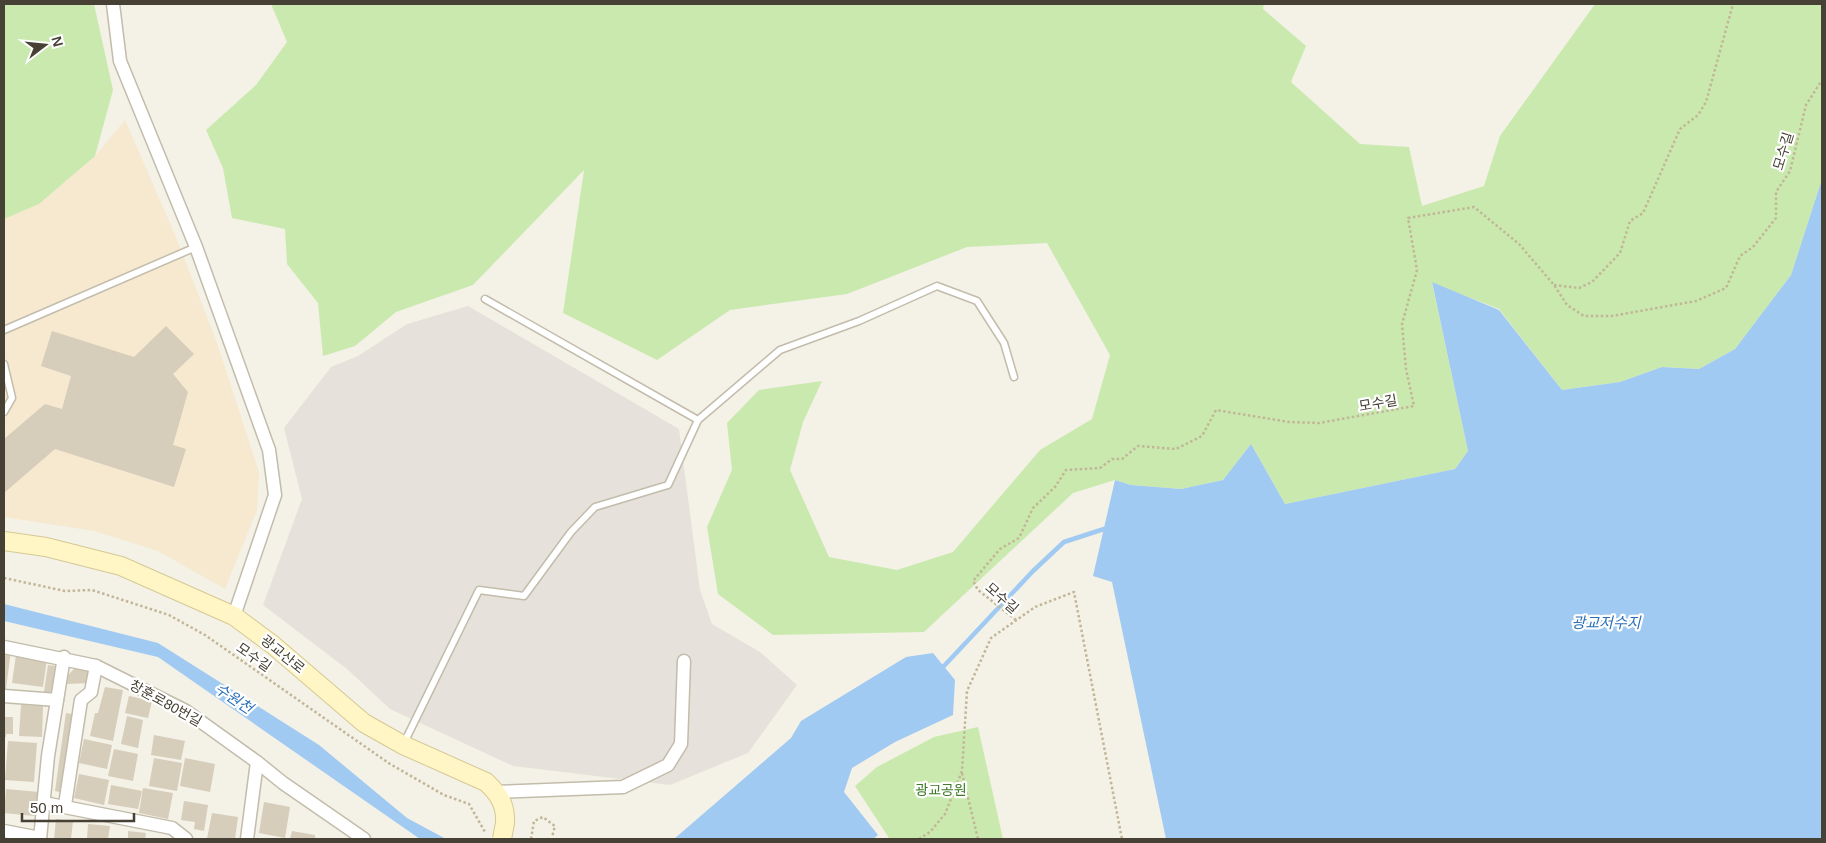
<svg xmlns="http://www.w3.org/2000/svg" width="1826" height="843" font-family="Helvetica,'Noto Sans KR',sans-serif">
<rect width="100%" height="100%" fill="#f4f1e6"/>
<path fill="#f6e9d0" d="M125,120L176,237L216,340L259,472L257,510L225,589L158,551L94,531L4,517V219L40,203L95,156Z"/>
<path fill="#e6e2db" d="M468,306L679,429L700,590L712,624L760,652L797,685L748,753L670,785L513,766L390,709L347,669L263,605L302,499L284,428L331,367L358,356L407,324Z"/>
<g fill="#cae9ae">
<path d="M4,4H94L113,90L95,156L39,204L4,219Z"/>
<path d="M271,4H1264L1263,9L1306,46L1291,82L1360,144L1409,147L1422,206L1484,186L1500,136L1595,4H1822V179L1791,275L1735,349L1699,369L1662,367L1620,382L1562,390L1499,309L1432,283L1468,451L1455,469L1285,504L1251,444L1223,480L1181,489L1131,485L1115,480L1073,493L924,632L773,635L718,594L707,527L732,470L727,423L759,390L822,381L803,422L790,470L829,557L897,570L953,552L1040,450L1092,419L1110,355L1047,243L967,247L847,294L730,310L657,360L563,313L584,170L473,285L396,312L355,346L323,356L318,303L287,264L285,229L232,218L223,168L206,130L256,85L287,42Z"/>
<path d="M978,727L1003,839H888L889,838L855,786L877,767L934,737Z"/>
</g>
<g fill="#a0caf2">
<path d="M1822,179V839H1166L1112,582L1093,576L1115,480L1131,485L1181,489L1223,480L1251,444L1285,504L1455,469L1468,451L1432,282L1499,310L1562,390L1620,382L1662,367L1699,369L1735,349L1791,275Z"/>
<path d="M4,604L158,643L319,745L407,818L446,839H420L158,657L4,621Z"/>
<path d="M933,653L955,680L953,715L895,742L852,768L844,792L878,835L873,839H674L791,738L801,721L906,657Z"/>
</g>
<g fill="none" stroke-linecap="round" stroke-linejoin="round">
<path stroke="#a0caf2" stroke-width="4.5" d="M944,666L1033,571L1064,542L1104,529"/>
</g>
<g fill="#d6cdbb">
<path d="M166,326L194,354L173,374L188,392L173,445L186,449L174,487L55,449L4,493V439L45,404L62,409L71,376L41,366L52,331L134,357Z"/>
<path d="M4,649L11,650L6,689H4Z"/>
<path d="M16,655L47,659L43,687L12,683Z"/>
<path d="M48,665L55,666L52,693L44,692Z"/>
<path d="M77,666L94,672L91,683L67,684L68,675Z"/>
<path d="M105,687L123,690L113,741L90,736L95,713H98Z"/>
<path d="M129,696L152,701L148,718L125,713Z"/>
<path d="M21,705L43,706L42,737L19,736Z"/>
<path d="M66,713L76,715L65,793L55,791Z"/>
<path d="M127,716L143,720L138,748L121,744Z"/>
<path d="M4,717H13V734H6V737H4Z"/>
<path d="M154,735L185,741L181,760L151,755Z"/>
<path d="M84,739L112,745L107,769L79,763Z"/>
<path d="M8,741L37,743L34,782L5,780Z"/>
<path d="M114,749L138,754L133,781L108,776Z"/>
<path d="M154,758L182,763L177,791L149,786Z"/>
<path d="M185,758L215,764L210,792L180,786Z"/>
<path d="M79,774L109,780L104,805L74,798Z"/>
<path d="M111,785L142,791L138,809L108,804Z"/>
<path d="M143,788L173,793L168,819L139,813Z"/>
<path d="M6,789L39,792L37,813L34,816L4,813Z"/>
<path d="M184,801L208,805L204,831L194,829L195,822L181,820Z"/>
<path d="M264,802L290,807L285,838L259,833Z"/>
<path d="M212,813L238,817L235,839H207Z"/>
<path d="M56,819L73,821L71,839H54Z"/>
<path d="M88,824L110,826L108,839H87Z"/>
<path d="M128,831L146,833L145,839H128Z"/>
<path d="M292,831L315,835V839H290Z"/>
</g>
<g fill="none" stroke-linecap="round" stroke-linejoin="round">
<defs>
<g id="lane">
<path d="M485,299L698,420"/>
<path d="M4,330L196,247"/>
<path d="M4,364L12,398L4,412"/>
<path d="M404,743L479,590L524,596L571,532L595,507L668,485L698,420L780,350L859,321L937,286L977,301L1004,343L1014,377"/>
</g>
<g id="street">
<path d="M113,4L120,61L196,247L269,450L275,495L234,616"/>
<path d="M4,647L96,666L186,711L257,762L283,783L364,839"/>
<path d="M4,696L57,700"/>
<path d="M497,792L623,787L668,765L681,744L684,661"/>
<path d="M44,803L172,828L186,839"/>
<path d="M65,805L81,700L91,692L96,666"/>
<path d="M4,831L40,838"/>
<path d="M40,839L48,756L64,657"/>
<path d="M247,839L257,762"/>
</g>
<path id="secondary" d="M4,541L46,547L121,566L234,616L273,645L364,723L403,745L486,782C499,794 506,805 505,823"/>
</defs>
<use href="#lane" stroke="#c2bcab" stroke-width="9"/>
<use href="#street" stroke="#c2bcab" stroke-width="15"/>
<use href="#secondary" stroke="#d5c995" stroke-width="20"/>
<g stroke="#c2b699" stroke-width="2.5" stroke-dasharray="2.5 2.5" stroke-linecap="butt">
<path d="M1554,285L1579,288L1592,282L1620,253L1630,221L1643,213L1680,129L1698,115L1706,102L1733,4"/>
<path d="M4,578L65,591L92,590L169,615L205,635L390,764L444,795L469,804L485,832"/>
<path d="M1016,620L978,590L973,581L1000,549L1019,538L1033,508L1055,487L1066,470L1100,468L1112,459H1122L1138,446L1176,449L1202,436L1216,410L1289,422L1319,423L1414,406L1406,369L1402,324L1417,270L1408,218L1474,207L1519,244L1554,285L1567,305L1584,316H1612L1696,301L1726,288L1740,256L1753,247L1776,218V192L1790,171L1806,105L1822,80"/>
<path d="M962,773L978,839"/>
<path d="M531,839L534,821L543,817L555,826L552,837"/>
<path d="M919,839L930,832L945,814L962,771L967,691L991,638L1035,607L1074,592L1122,839"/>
</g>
<use href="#lane" stroke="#fff" stroke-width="6"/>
<use href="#street" stroke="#fff" stroke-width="12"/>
<use href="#secondary" stroke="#fff5c5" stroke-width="18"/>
<defs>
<path id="secondary-bridge" d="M502,839L505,823"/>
</defs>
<use href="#secondary-bridge" stroke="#d5c995" stroke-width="20" stroke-linecap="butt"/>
<use href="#secondary-bridge" stroke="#fff5c5" stroke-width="18"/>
</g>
<g text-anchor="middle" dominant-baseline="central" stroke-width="4.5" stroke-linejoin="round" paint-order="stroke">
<g font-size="14" fill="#474135" stroke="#fff">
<text transform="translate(1783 151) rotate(-73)">모수길</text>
<text transform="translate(1378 403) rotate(-10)">모수길</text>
<text transform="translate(1002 598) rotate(41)">모수길</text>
<text transform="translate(283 654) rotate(39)">광교산로</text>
<text transform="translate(254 657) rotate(35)">모수길</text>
<text transform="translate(166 703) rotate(29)">창훈로80번길</text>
</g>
<g font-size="14" fill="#407a27" stroke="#fff">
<text x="941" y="790">광교공원</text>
</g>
<g font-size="15" font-style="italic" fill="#2b70b6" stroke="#fff">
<text x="1606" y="622">광교저수지</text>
<text transform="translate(234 698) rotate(34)">수원천</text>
</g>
</g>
<rect width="1826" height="843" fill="none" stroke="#474135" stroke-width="10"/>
<g transform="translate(45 45) rotate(74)" stroke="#ffffff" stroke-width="4" paint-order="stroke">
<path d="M0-4L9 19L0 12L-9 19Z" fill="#474135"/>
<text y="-8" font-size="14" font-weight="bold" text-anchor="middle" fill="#474135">N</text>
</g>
<path d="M22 813v8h112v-8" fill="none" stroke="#474135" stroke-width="2.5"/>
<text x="30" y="813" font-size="15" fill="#474135" stroke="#ffffff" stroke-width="4" paint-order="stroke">50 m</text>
</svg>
